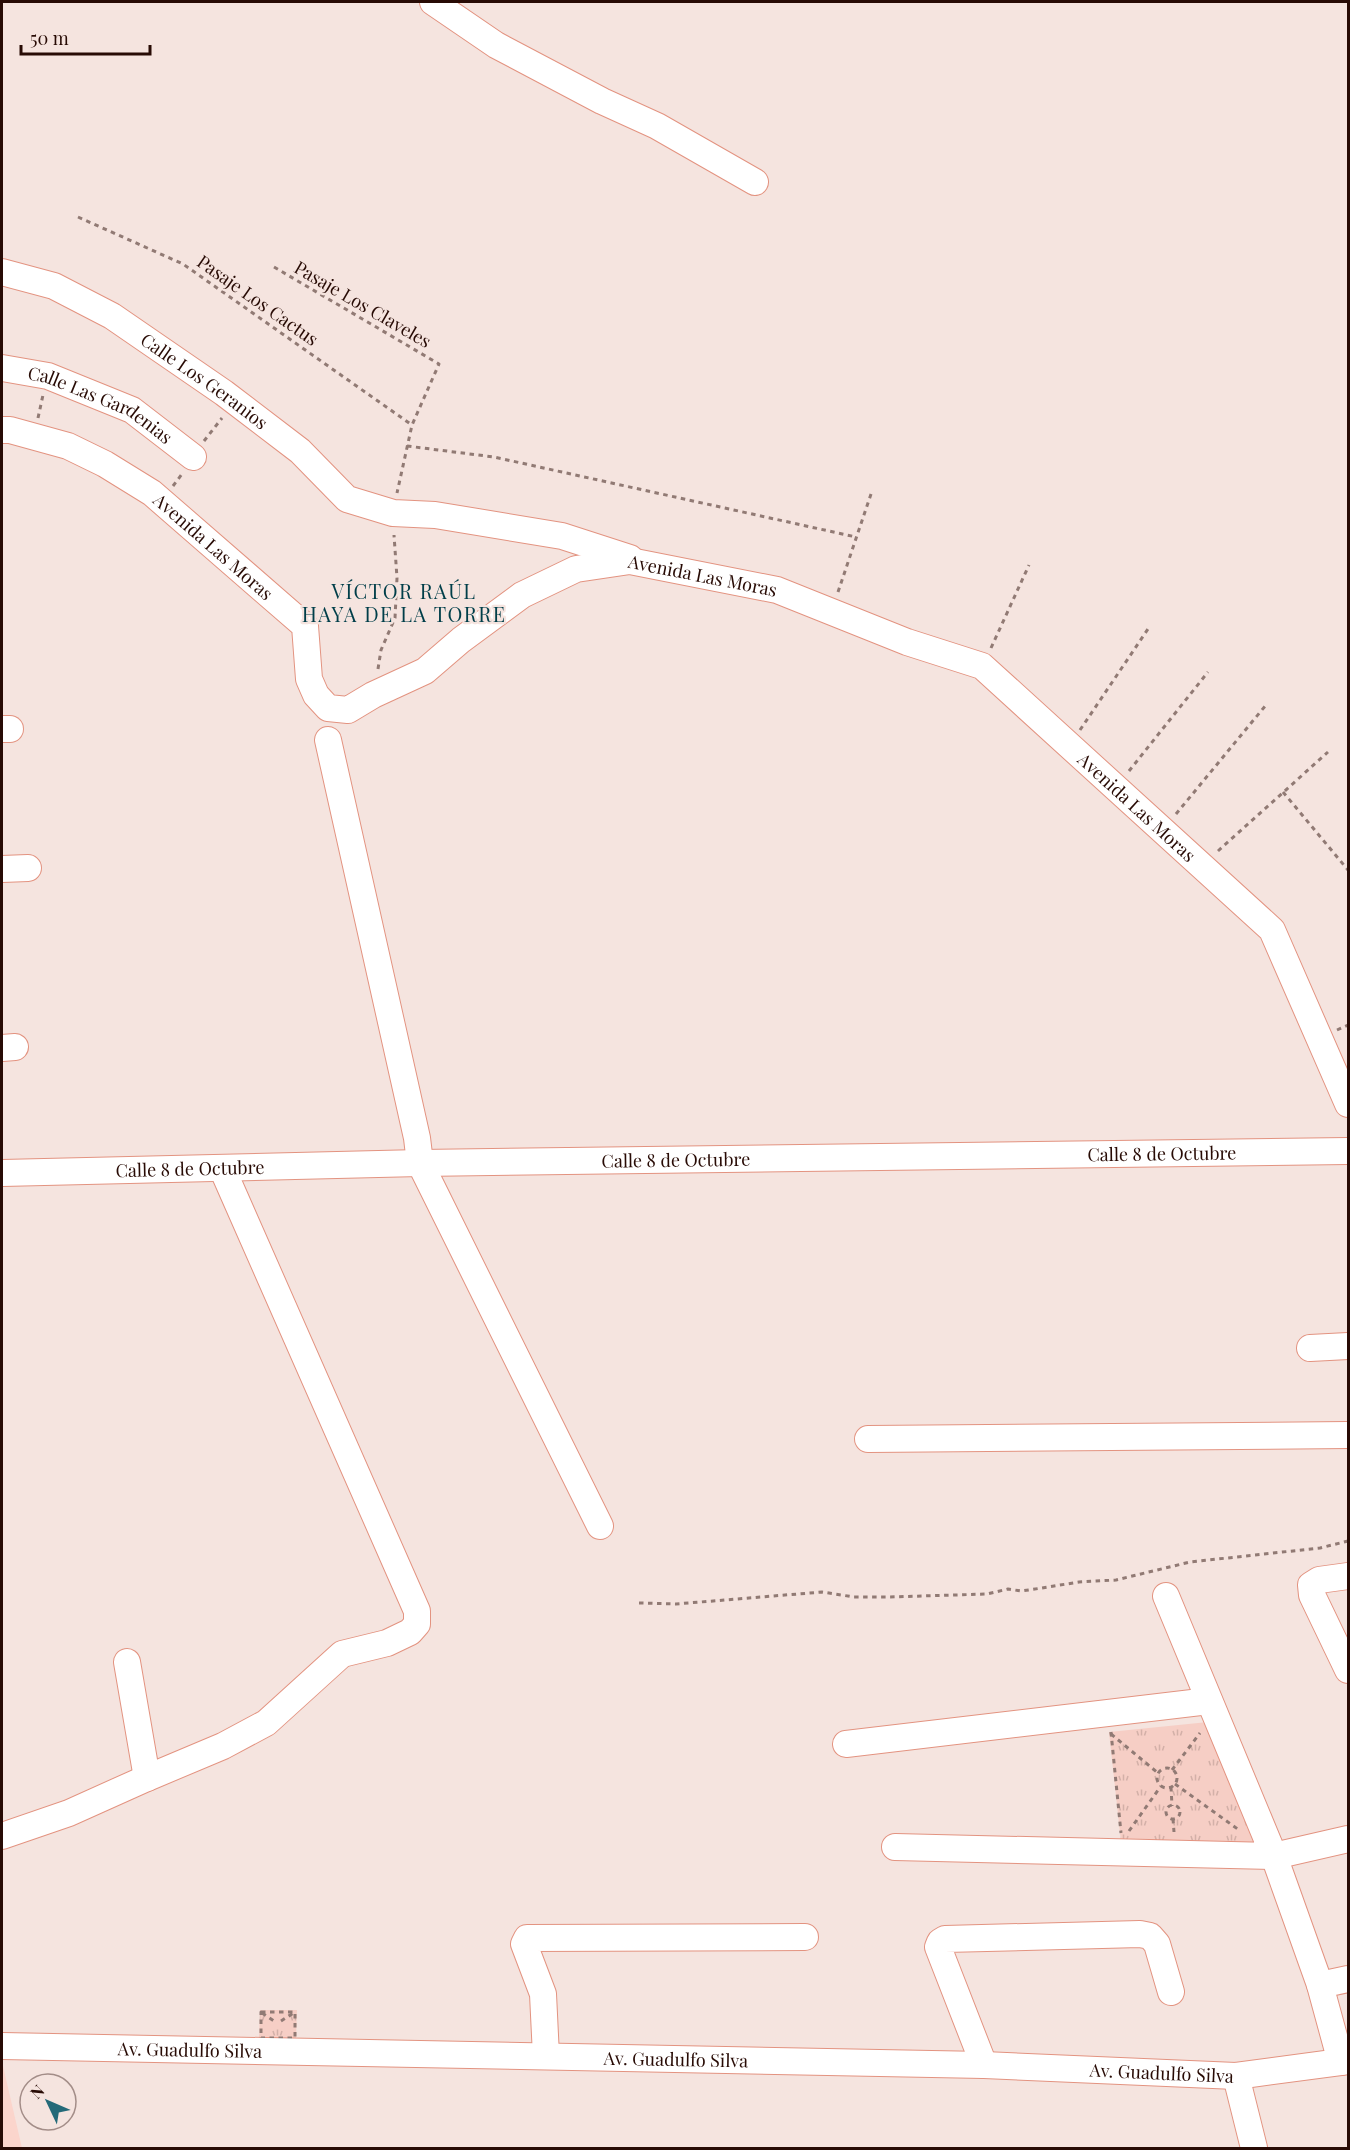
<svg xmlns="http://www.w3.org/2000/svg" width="1350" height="2150" font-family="'Playfair Display',serif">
<defs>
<pattern id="grass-tufts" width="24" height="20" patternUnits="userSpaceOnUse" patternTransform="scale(1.5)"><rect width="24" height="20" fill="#f6cec5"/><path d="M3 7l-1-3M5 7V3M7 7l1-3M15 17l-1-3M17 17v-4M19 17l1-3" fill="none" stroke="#d3b0a8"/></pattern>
</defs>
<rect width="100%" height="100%" fill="#f5e4df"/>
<path fill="#fbd5cc" d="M2,2066H3L22,2148H2Z"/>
<g fill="url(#grass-tufts)">
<path d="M1208,1722L1261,1845L1121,1842L1109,1732Z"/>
<path d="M260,2010H297L296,2039H259Z"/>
</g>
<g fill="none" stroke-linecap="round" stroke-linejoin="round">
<defs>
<g id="minor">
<path d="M433,2L496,45L602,101L657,126L755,182"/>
<path id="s1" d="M2,272L54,286L112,316L224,393L300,451L347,499L393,513L435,515L562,536L630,558"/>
<path id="s2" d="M2,368L48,376L132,410L193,457"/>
<path id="s3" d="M2,430H10L68,446L105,464L152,493L305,626L309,679L316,695L328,708L348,710L373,695L425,671L461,640L522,595L576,569L630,561L777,590L907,642L982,666L1272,930L1348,1104"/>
<path d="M2,729H10"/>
<path d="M328,740L417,1138L420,1163L600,1526"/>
<path d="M2,869L28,868"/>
<path d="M2,1048L15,1047"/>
<path id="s4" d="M2,1173L420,1163L1348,1151"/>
<path d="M1310,1348L1348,1346"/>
<path d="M868,1439L1348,1435"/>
<path d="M1348,1576L1319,1580L1311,1585L1312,1595L1348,1670"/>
<path d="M127,1662L147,1778"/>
<path d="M846,1744L1209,1701"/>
<path d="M2,1836L69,1813L147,1778L223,1746L266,1723L342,1654L387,1643L410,1632L417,1624V1611L222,1168"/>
<path d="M895,1847L1274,1856L1166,1596"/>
<path d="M1320,1985L1348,1979"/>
<path id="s5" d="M2,2046L984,2065L1236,2076L1348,2061"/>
<path d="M546,2056L543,1994L524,1944L527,1938L805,1937"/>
<path d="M1341,2062L1320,1985L1274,1856L1348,1839"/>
<path d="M984,2065L938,1947L940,1942L945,1939L1140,1934L1150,1936L1157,1944L1171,1992"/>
<path d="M1236,2076L1254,2148"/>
</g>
</defs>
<use href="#minor" stroke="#e39380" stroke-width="28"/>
<g stroke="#917a74" stroke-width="3" stroke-dasharray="4.5 4.5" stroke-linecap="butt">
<path d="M78,217L183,264L412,425"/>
<path d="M274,267L439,364L412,425L397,493"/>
<path d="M38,418L43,395"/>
<path d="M204,441L222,418"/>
<path d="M407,446L494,457L856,537"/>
<path d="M173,486L182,474"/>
<path d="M838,592L872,491"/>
<path d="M991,648L1029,565"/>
<path d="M378,669L381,650L395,618L397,578L394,535"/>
<path d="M1080,730L1150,626"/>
<path d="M1129,771L1208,672"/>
<path d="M1283,792L1348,870"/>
<path d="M1176,814L1266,705"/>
<path d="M1218,851L1328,752"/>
<path d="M1337,1030L1348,1025"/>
<path d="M639,1603L676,1604L822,1592L854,1597H889L987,1594L1008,1589L1021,1591L1042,1588L1079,1582L1116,1580L1190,1562L1320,1548L1348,1541"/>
<path d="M1111,1732L1121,1833"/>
<path d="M1111,1734L1158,1773"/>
<circle cx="1167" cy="1778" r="10"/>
<path d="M1172,1770L1200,1733"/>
<path d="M1175,1784L1239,1830"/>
<path d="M1171,1787L1172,1806"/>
<circle cx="1173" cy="1812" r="7"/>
<path d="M1173,1819L1174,1832"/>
<path d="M1129,1831L1161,1786"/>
<rect x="261" y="2012" width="34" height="26"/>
<path d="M262,2013L274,2021"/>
<path d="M281,2021L295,2012"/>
</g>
<use href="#minor" stroke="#fff" stroke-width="26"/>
</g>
<g text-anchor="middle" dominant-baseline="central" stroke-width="4.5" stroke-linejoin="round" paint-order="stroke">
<g font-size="18" fill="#280b05" stroke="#f5e4df">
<text transform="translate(258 300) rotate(35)">Pasaje Los Cactus</text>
<text transform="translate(363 304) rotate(30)">Pasaje Los Claveles</text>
<text stroke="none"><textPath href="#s1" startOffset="232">Calle Los Geranios</textPath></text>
<text stroke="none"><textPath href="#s2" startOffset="106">Calle Las Gardenias</textPath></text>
<text stroke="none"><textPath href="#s3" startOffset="246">Avenida Las Moras</textPath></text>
<text stroke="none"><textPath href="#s3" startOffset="874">Avenida Las Moras</textPath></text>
<text stroke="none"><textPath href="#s3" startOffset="1378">Avenida Las Moras</textPath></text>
<text stroke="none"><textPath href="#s4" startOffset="1160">Calle 8 de Octubre</textPath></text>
<text stroke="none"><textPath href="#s4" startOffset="674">Calle 8 de Octubre</textPath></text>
<text stroke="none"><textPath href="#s4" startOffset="188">Calle 8 de Octubre</textPath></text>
<text stroke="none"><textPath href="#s5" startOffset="188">Av. Guadulfo Silva</textPath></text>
<text stroke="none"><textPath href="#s5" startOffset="674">Av. Guadulfo Silva</textPath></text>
<text stroke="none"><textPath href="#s5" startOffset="1160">Av. Guadulfo Silva</textPath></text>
</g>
<g font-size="20" letter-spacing="1.5" fill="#003e49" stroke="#f5e4df">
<text x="404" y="590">VÍCTOR RAÚL<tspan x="404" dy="23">HAYA DE LA TORRE</tspan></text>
</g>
</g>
<rect width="1350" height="2150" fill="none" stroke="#280b05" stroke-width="6"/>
<g transform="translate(48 2102) rotate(314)"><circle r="28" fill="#f5e4df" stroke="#a38d88" stroke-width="1.5"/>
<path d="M0-4.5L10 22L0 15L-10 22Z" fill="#246a79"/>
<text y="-9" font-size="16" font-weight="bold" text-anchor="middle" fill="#280b05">N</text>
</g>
<path d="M21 45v9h129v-9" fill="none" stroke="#280b05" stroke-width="3"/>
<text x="30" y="45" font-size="18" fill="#280b05" stroke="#f5e4df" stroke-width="4.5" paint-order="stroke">50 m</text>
</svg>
